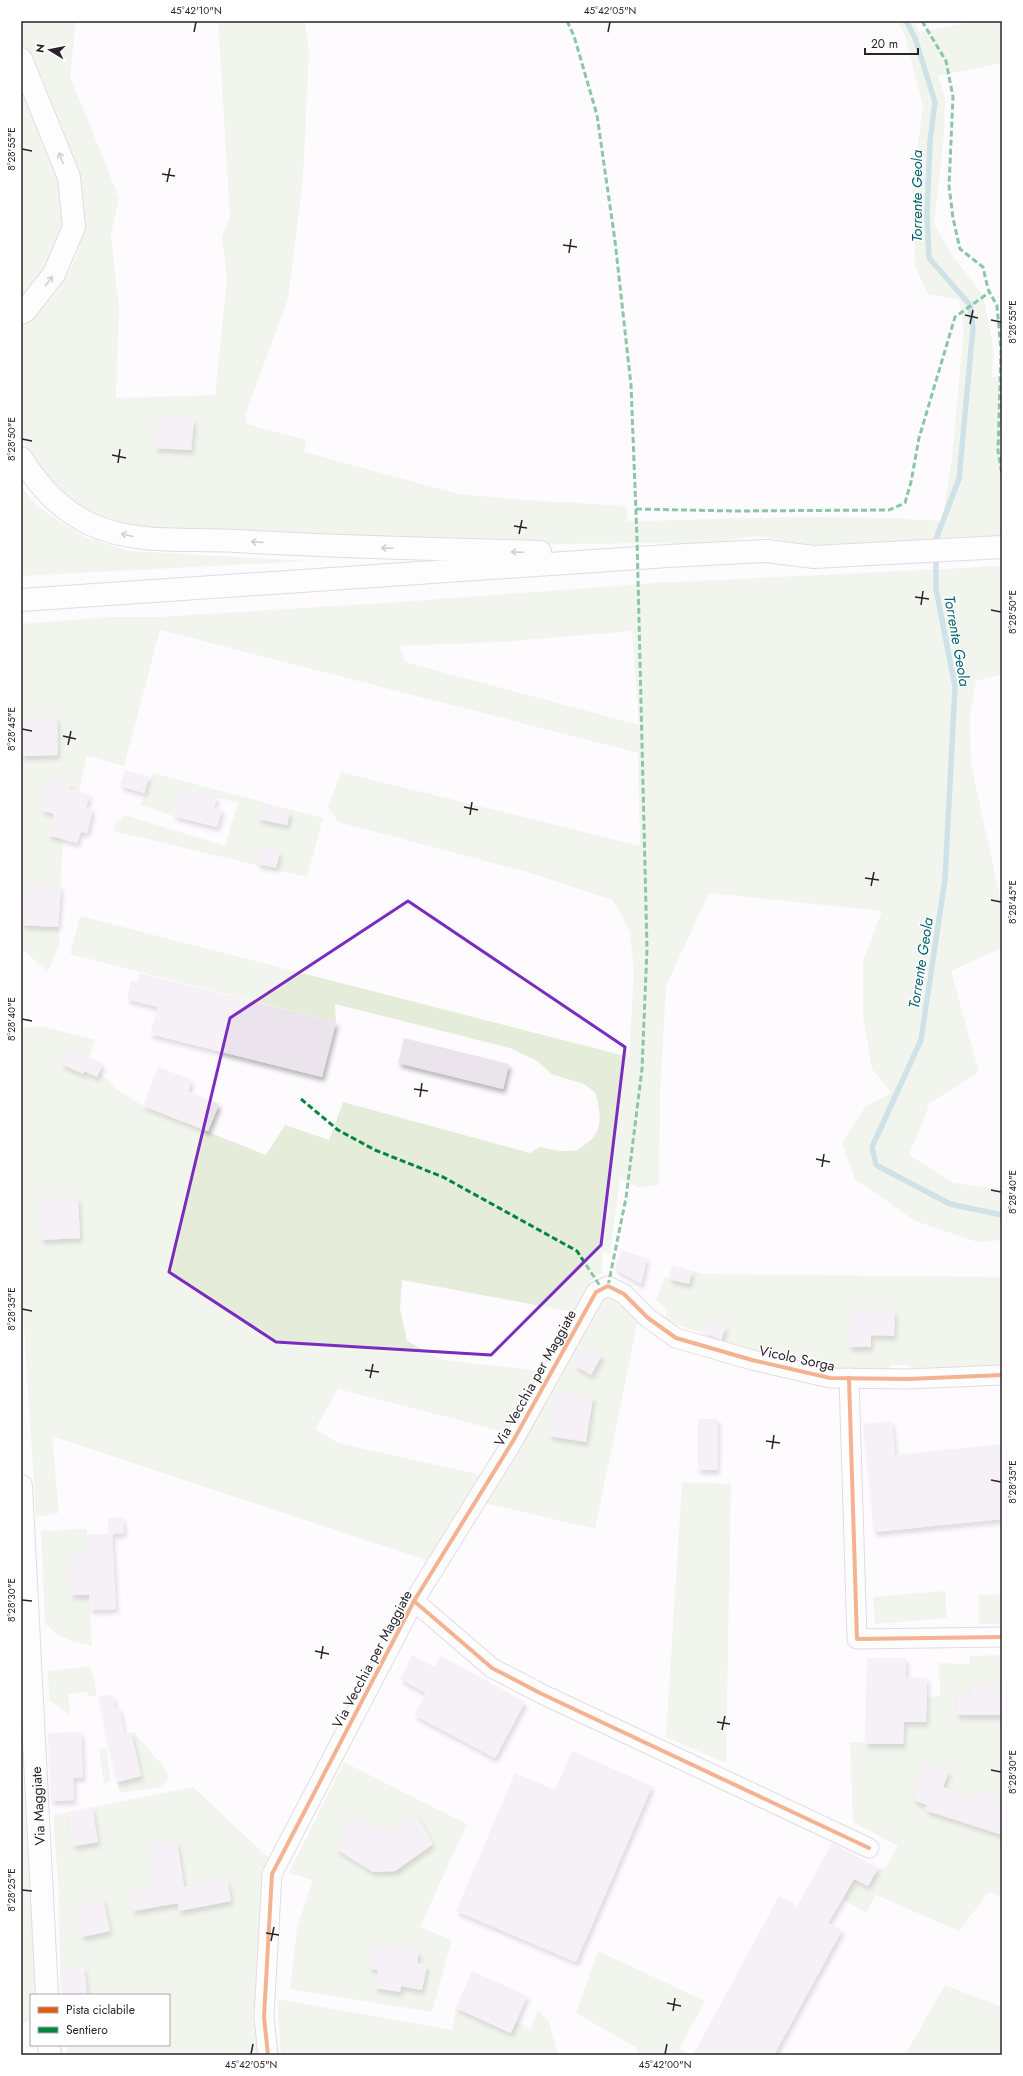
<svg xmlns="http://www.w3.org/2000/svg" width="1023" height="2076" font-family="Jost,sans-serif">
<defs>
<filter id="shadow"><feDropShadow dx="2.5" dy="4.5" stdDeviation="2" flood-color="#0004"/></filter>
</defs>
<rect width="100%" height="100%" fill="#fdfbfd"/>
<g fill="#e5edda" fill-rule="evenodd">
<path d="M21,21H76L70,76L119,198L111,235L119,308L116,398L215,395L227,279L222,237L230,217L218,21H305L309,53L303,178L288,299L245,415L247,424L306,440L304,452L459,494L525,500L626,506L628,521C672,521 715,518 759,518C820,516 881,517 942,521L952,459L964,327L959,300L928,294L915,267L913,183L923,106L904,33L897,21H914L919,32L978,21H1002V63L938,76L945,98L944,136L934,224L951,253L983,295L994,351L992,377L1002,375V539L813,545L756,536L714,543L522,544L143,529L100,520L62,500L39,471L21,437V323C55,305 82,260 83,221C83,211 73,191 70,181C56,141 43,102 29,63L21,43Z"/>
<path d="M21,85L60,171L65,208L62,230L45,269L21,298Z"/>
<path d="M21,486L32,500L49,515L85,537L130,551L310,561L21,576Z"/>
<path d="M1002,566V674L976,681L970,714L971,764L1002,906V948L951,971L979,1072L930,1103L909,1155L954,1183L1002,1189V1240L977,1242L915,1221L855,1179L842,1143L865,1107L891,1093L872,1069L863,1017V961L882,911L709,893L666,986L660,1094L659,1185L639,1188L620,1179L610,1254L603,1252L602,1273L593,1278L573,1312L402,1280L400,1308L407,1341L443,1360L540,1371L505,1432L338,1389L315,1429L338,1443L481,1475L429,1561L52,1436L59,1513L36,1517L21,1280V1028L40,1026L95,1040L88,1060L117,1089L143,1106L266,1155L285,1125L329,1140L343,1102L530,1153L540,1147C550,1149 566,1153 577,1150C580,1149 584,1145 587,1143C605,1130 600,1110 595,1092L584,1084L551,1074L539,1062L510,1048L335,1004L336,1022L70,954L80,916L629,1057L634,972L630,932L613,900L527,872L338,822L328,807L341,772L640,846L638,753L160,630L124,766L87,756L79,791L69,789L71,784L49,778L41,810L54,814L48,835L63,839L58,927L60,943L48,972L21,948V624L108,617H159L400,602L654,583ZM632,631L639,725L405,662L399,646L498,642Z"/>
<path d="M153,773L323,818L307,877L113,831L115,824L125,815L225,846L238,803L180,788L173,816L141,805Z"/>
<path d="M692,1271L703,1274L1002,1277V1367L914,1370L908,1365H891L885,1372L825,1370L767,1356L665,1320L667,1310L656,1300L665,1277L689,1284Z"/>
<path d="M604,1297L613,1300L638,1320L595,1529L485,1503Z"/>
<path d="M682,1482L731,1484L726,1763L666,1737Z"/>
<path d="M87,1529V1554L69,1555L71,1595H89L92,1646C71,1641 61,1639 45,1623L41,1531Z"/>
<path d="M945,1591L947,1618L875,1624L873,1597Z"/>
<path d="M1002,1594V1624H979V1595Z"/>
<path d="M1002,1655V1897L989,1892L959,1931L876,1895L866,1913L843,1899L854,1879L868,1886L878,1868L885,1869L898,1846L853,1822L850,1742L903,1744L904,1722H926L927,1697L940,1696L939,1663L969,1664L970,1656Z"/>
<path d="M90,1666L95,1681L96,1696L88,1697L87,1692L68,1694L70,1715L49,1700L48,1671Z"/>
<path d="M131,1732H134L167,1771L168,1780L161,1787L120,1793L117,1782L141,1776Z"/>
<path d="M21,1743L36,1995H31V2021L21,2023Z"/>
<path d="M106,1748L111,1781L104,1783L99,1749Z"/>
<path d="M344,1762L467,1824L420,1927L452,1940L432,2012L290,1989L297,1928L313,1880L289,1873Z"/>
<path d="M193,1787L270,1859L262,2055H67V2045H169V1995H62L60,1969L59,1896L53,1815Z"/>
<path d="M598,1951L705,2001L680,2048L689,2055H637V2048L576,2013Z"/>
<path d="M945,1985L1002,2007V2055H905Z"/>
<path d="M277,1999L452,2030L456,2008L510,2033L516,2021L530,2030L538,2010L549,2022L558,2055H281Z"/>
</g>
<g fill="none" stroke-linecap="round" stroke-linejoin="round">
<g stroke="#98c3cd" stroke-width="5.5">
<path d="M906,21L915,38L935,102L930,142L927,215L929,258L970,305L973,328L959,479L936,539V547"/>
<path d="M936,555V589L955,687L945,879L921,1040L872,1147L876,1165L950,1204L1002,1215"/>
</g>
</g>
<g fill="#ece4ed" filter="url(#shadow)">
<path d="M158,416L194,419L191,450L155,448Z"/>
<path d="M57,717L58,755L21,756V718Z"/>
<path d="M125,770L149,776L144,793L120,786Z"/>
<path d="M49,778L71,784L69,789L90,794L86,807L93,809L87,833L81,831L77,843L48,835L54,814L41,810Z"/>
<path d="M180,788L217,797L214,807L222,809L217,827L173,816Z"/>
<path d="M262,806L290,812L287,825L258,819Z"/>
<path d="M260,847L280,851L276,868L257,864Z"/>
<path d="M24,883L61,886L58,927L21,925Z"/>
<path d="M139,973L336,1022L322,1077L150,1034L158,1007L127,999L131,981L137,982Z"/>
<path d="M404,1038L509,1064L503,1089L398,1063Z"/>
<path d="M68,1048L103,1063L97,1077L84,1071L83,1074L61,1064Z"/>
<path d="M158,1067L192,1080L188,1092L219,1104L208,1131L143,1106Z"/>
<path d="M78,1197L80,1238L41,1240L38,1199Z"/>
<path d="M621,1250L647,1258L641,1284L615,1269Z"/>
<path d="M672,1265L692,1271L689,1284L669,1279Z"/>
<path d="M851,1309L895,1311L894,1336L871,1335V1347H849Z"/>
<path d="M709,1320L726,1327L721,1340L704,1333Z"/>
<path d="M585,1345L602,1355L591,1375L574,1365Z"/>
<path d="M556,1391L593,1397L586,1442L549,1436Z"/>
<path d="M698,1419H718L717,1470H698Z"/>
<path d="M892,1421L895,1455L1002,1444V1519L874,1532L863,1424Z"/>
<path d="M123,1517L124,1533L112,1534L116,1609L90,1610L89,1595H71L69,1555L87,1554L86,1535L109,1534L108,1518Z"/>
<path d="M412,1655L434,1667L441,1656L525,1702L495,1758L414,1715L426,1693L400,1679Z"/>
<path d="M867,1658H906V1677L927,1678L926,1722H904L903,1744H865Z"/>
<path d="M970,1684H1002V1715H956V1693H970Z"/>
<path d="M113,1695L114,1707H119L124,1734L131,1732L141,1776L117,1782L98,1696Z"/>
<path d="M81,1732L83,1777L73,1778L74,1800L51,1801L48,1733Z"/>
<path d="M572,1751L652,1786L576,1962L456,1911L515,1773L555,1790Z"/>
<path d="M924,1762L949,1771L943,1787L978,1800L980,1791L1002,1799V1835L925,1810L927,1805L913,1800L915,1793H913Z"/>
<path d="M92,1807L98,1842L73,1846L67,1812Z"/>
<path d="M416,1814L433,1844L395,1871L373,1872L336,1849L352,1816L386,1831Z"/>
<path d="M177,1841L184,1887L227,1879L231,1901L179,1911L178,1903L133,1911L129,1891L155,1886L149,1845Z"/>
<path d="M832,1843L878,1868L868,1886L854,1879L828,1923L842,1930L774,2055H693L779,1896L797,1906Z"/>
<path d="M103,1898L110,1931L82,1937L78,1916L84,1915L82,1903Z"/>
<path d="M374,1942L419,1951L417,1963L427,1965L422,1990L401,1986L400,1992L375,1988L378,1970L369,1968Z"/>
<path d="M84,1967L87,1995H62L60,1969Z"/>
<path d="M472,1971L527,1996L511,2033L456,2008Z"/>
</g>
<g fill="none" stroke-linecap="round" stroke-linejoin="round">
<defs>
<g id="minor">
<path d="M849,1378L857,1639L1002,1637"/>
<path d="M414,1601L492,1668L542,1694L869,1848"/>
<path d="M268,2055L264,2017L272,1874L414,1601L513,1441L596,1292L608,1286L624,1294L648,1318L676,1338L752,1360L830,1378L908,1379L1002,1375"/>
</g>
<g id="primary">
<path d="M21,1486L47,1995"/>
<path d="M49,2045L50,2055"/>
</g>
<g id="trunk">
<path d="M21,59L69,177L74,227L54,274L25,311L21,313"/>
<path d="M21,458C39,486 59,509 90,524C135,545 188,538 236,541C337,547 439,549 540,552"/>
<path d="M21,600L668,556L766,551L814,557L1002,547"/>
</g>
</defs>
<use href="#minor" stroke="#bcb8bd" stroke-width="21"/>
<use href="#primary" stroke="#bcb8bd" stroke-width="24"/>
<use href="#trunk" stroke="#bcb8bd" stroke-width="24"/>
<use href="#minor" stroke="#fffeff" stroke-width="19"/>
<use href="#primary" stroke="#fffeff" stroke-width="22"/>
<use href="#trunk" stroke="#fffeff" stroke-width="22"/>
<g stroke="#00873e" stroke-width="3" stroke-dasharray="6 3" stroke-linecap="butt">
<path d="M567,21L574,36L597,115L615,241L631,385L637,538L647,949L642,1069L626,1198L608,1286"/>
<path d="M922,21L946,61L953,97L949,186L953,218L960,249L983,267L988,289L997,306L1001,351L998,451L1002,475"/>
<path d="M636,509L732,511L889,510L905,503L911,482L919,438L955,317L990,292"/>
<path d="M301,1099L338,1130L375,1150L443,1177L577,1251L602,1289"/>
</g>
<defs>
<g id="cycleway">
<path d="M849,1378L857,1639L1002,1637"/>
<path d="M414,1601L492,1668L542,1694L869,1848"/>
<path d="M268,2055L264,2017L272,1874L414,1601L513,1441L596,1292L608,1286L624,1294L648,1318L676,1338L752,1360L830,1378L908,1379L1002,1375"/>
</g>
</defs>
<use href="#cycleway" stroke="#fff" stroke-width="6"/>
<use href="#cycleway" stroke="#e8590c" stroke-width="4"/>
</g>
<defs><path id="oneway-shaft" d="M-6 0H5M1.5-3L5.5 0L1.5 3" fill="none" stroke-width="1.6" stroke-linecap="round" stroke-linejoin="round"/></defs>
<g stroke="#9f9b9f">
<use href="#oneway-shaft" transform="translate(61 158) rotate(-112)"/>
<use href="#oneway-shaft" transform="translate(49 281) rotate(-51)"/>
<use href="#oneway-shaft" transform="translate(127 535) rotate(-166)"/>
<use href="#oneway-shaft" transform="translate(257 542) rotate(-176)"/>
<use href="#oneway-shaft" transform="translate(387 548) rotate(-178)"/>
<use href="#oneway-shaft" transform="translate(517 552) rotate(-178)"/>
</g>
<path d="M0 0H1023V2076H0ZM408,901L625,1047L601,1245L491,1355L276,1342L169,1272L230,1018Z" fill="#fdfbfd" fill-opacity=".55" fill-rule="evenodd"/>
<path fill="none" stroke="#7b2cbf" stroke-width="3" stroke-linejoin="round" d="M408,901L625,1047L601,1245L491,1355L276,1342L169,1272L230,1018Z"/>
<path fill="none" stroke="#2a232a" stroke-width="1.5" d="M194,32L196,22M608,32L610,22M22,149L32,151M162,174L175,176M167,182L170,168M563,245L577,247M569,253L571,239M965,315L978,318M991,320L1001,322M970,324L973,310M22,439L32,441M112,455L126,458M118,463L120,449M514,526L527,528M519,534L522,520M915,597L929,599M921,605L923,591M991,610L1001,612M22,729L32,731M63,736L76,739M68,745L71,731M464,807L478,810M470,815L472,802M865,878L879,880M871,886L874,872M991,900L1001,902M22,1019L32,1021M414,1089L428,1091M420,1097L422,1083M816,1159L830,1162M822,1167L824,1154M991,1190L1001,1192M22,1309L32,1311M365,1370L379,1372M370,1378L373,1364M766,1441L780,1443M772,1449L774,1435M991,1480L1001,1482M22,1600L32,1601M315,1651L329,1654M321,1659L323,1646M717,1722L730,1724M722,1730L725,1716M991,1770L1001,1772M22,1890L32,1891M266,1933L279,1935M271,1941L274,1927M667,2003L681,2006M673,2011L675,1998M251,2054L253,2044M665,2054L667,2044"/>
<g text-anchor="middle" dominant-baseline="central" stroke-width="3" stroke-linejoin="round" paint-order="stroke">
<g font-size="14" fill="#2a232a" stroke="#fff">
<text transform="translate(797 1358) rotate(12)">Vicolo Sorga</text>
<text transform="translate(535 1378) rotate(-61)">Via Vecchia per Maggiate</text>
<text transform="translate(372 1659) rotate(-62)">Via Vecchia per Maggiate</text>
<text transform="translate(38 1806) rotate(-93)">Via Maggiate</text>
</g>
<g font-size="15" font-style="italic" fill="#066271" stroke="#fff">
<text transform="translate(917 196) rotate(-90)">Torrente Geola</text>
<text transform="translate(957 641) rotate(80)">Torrente Geola</text>
<text transform="translate(921 963) rotate(-81)">Torrente Geola</text>
</g>
</g>
<rect width="1023" height="2076" fill="none" stroke="#ffffff" stroke-width="44"/>
<rect x="30" y="1994" width="140" height="52" fill="#ffffff" stroke="#aaa7aa"/>
<rect x="38" y="2007" width="20" height="6" fill="#e8590c" stroke="#aaa7aa"/>
<text x="66" y="2014" font-size="12" fill="#2a232a">Pista ciclabile</text>
<rect x="38" y="2027" width="20" height="6" fill="#00873e" stroke="#aaa7aa"/>
<text x="66" y="2034" font-size="12" fill="#2a232a">Sentiero</text>
<g transform="translate(50 50) rotate(280)" stroke="#ffffff" stroke-width="3" paint-order="stroke">
<path d="M0-3L7 15L0 10L-7 15Z" fill="#2a232a"/>
<text y="-6" font-size="11" font-weight="bold" text-anchor="middle" fill="#2a232a">N</text>
</g>
<path d="M865 48v6h53v-6" fill="none" stroke="#2a232a" stroke-width="2"/>
<text x="871" y="48" font-size="12" fill="#2a232a" stroke="#ffffff" stroke-width="3" paint-order="stroke">20 m</text>
<rect x="22" y="22" width="979" height="2032" fill="none" stroke="#2a232a" stroke-width="1.5"/>
<g font-size="10" text-anchor="middle" fill="#2a232a">
<text x="196" y="14">45°42'10"N</text>
<text x="610" y="14">45°42'05"N</text>
<text transform="translate(11 149) rotate(-90)" y="4">8°28'55"E</text>
<text transform="translate(1012 322) rotate(-90)" y="4">8°28'55"E</text>
<text transform="translate(11 439) rotate(-90)" y="4">8°28'50"E</text>
<text transform="translate(1012 612) rotate(-90)" y="4">8°28'50"E</text>
<text transform="translate(11 729) rotate(-90)" y="4">8°28'45"E</text>
<text transform="translate(1012 902) rotate(-90)" y="4">8°28'45"E</text>
<text transform="translate(11 1019) rotate(-90)" y="4">8°28'40"E</text>
<text transform="translate(1012 1192) rotate(-90)" y="4">8°28'40"E</text>
<text transform="translate(11 1309) rotate(-90)" y="4">8°28'35"E</text>
<text transform="translate(1012 1482) rotate(-90)" y="4">8°28'35"E</text>
<text transform="translate(11 1600) rotate(-90)" y="4">8°28'30"E</text>
<text transform="translate(1012 1772) rotate(-90)" y="4">8°28'30"E</text>
<text transform="translate(11 1890) rotate(-90)" y="4">8°28'25"E</text>
<text x="251" y="2068">45°42'05"N</text>
<text x="665" y="2068">45°42'00"N</text>
</g>
</svg>
